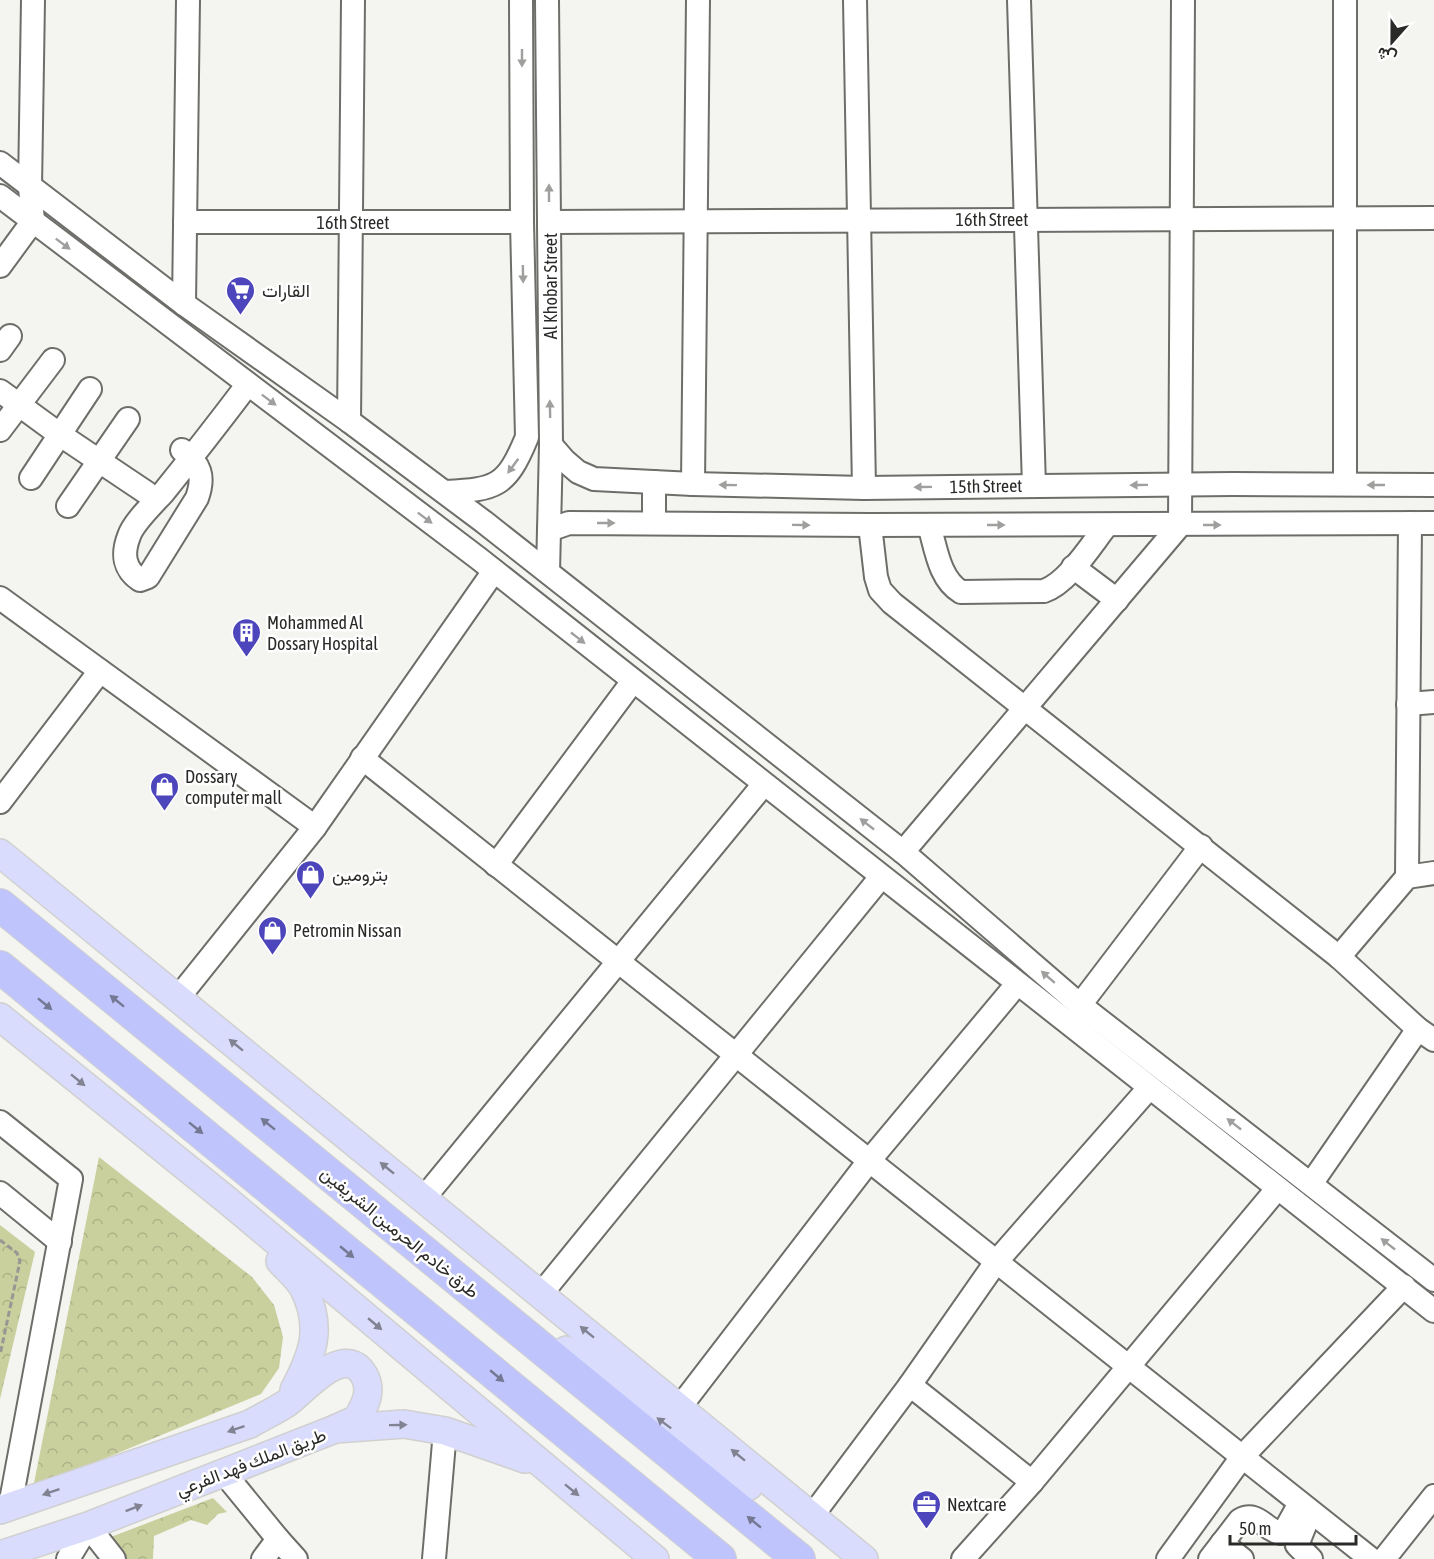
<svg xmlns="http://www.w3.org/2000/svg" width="1434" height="1559" font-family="'Asap Condensed',Vazirmatn,sans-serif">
<defs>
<pattern id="park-crowns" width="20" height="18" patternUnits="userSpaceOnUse" patternTransform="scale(1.5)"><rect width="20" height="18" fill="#c9d09d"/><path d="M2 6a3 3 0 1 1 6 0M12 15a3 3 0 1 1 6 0" fill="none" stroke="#adb387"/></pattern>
</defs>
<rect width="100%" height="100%" fill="#f4f5f0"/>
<g fill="url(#park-crowns)">
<path d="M99,1157L252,1277L274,1305L283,1337L279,1368L261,1394L33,1488Z"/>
<path d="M0,1225L35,1252L0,1399Z"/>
<path d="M213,1498L227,1512L218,1514L207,1525L191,1520L154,1536L153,1559H115L103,1540Z"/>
</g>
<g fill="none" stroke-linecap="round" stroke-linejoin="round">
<defs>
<g id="minor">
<path d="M547,0L551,445L548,572"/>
<path d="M855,0L864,488"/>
<path d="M1019,0L1034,486"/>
<path d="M1345,0V484"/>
<path d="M0,163L184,304L349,421L484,522L903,852L1080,1005L1434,1280"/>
<path d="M0,196L478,558L1434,1311"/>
<path d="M185,222H522"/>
<path d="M549,222L1434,218"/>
<path d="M0,266L33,221L30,187L33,0"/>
<path d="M184,304L188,0"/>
<path d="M0,350L10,336"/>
<path d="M0,391L59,434L147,493"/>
<path d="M349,421L353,0"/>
<path d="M0,430L53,360"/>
<path d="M551,445L564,460L578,472L594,479L693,484L864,488L1233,484L1434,485"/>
<path d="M182,450C200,464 205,476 197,498L148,577L140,580C124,569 122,554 129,536C133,523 153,504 163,493C192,457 220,421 248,384"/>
<path d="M31,478L90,389"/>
<path d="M693,484L698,0"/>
<path d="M445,492C496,489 506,488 527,437L522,222L521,0"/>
<path d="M68,506L128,419"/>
<path d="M654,523V482"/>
<path d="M870,525L876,577L880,590L892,603L1339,957L1418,1029L1434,1040"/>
<path d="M929,525C936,548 939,579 961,592L1044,591C1068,583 1091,545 1107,525"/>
<path d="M549,530L569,523L870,525L1434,523"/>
<path d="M1073,567L1117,600"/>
<path d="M0,598L315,827"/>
<path d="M1408,704L1434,702"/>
<path d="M362,758L1371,1559"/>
<path d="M0,802L100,671"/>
<path d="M903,852L1180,525L1183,0"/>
<path d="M496,865L633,681"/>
<path d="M1407,877L1410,523"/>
<path d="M1339,957L1407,877L1434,873"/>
<path d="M178,998L315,827L494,571"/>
<path d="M1080,1005L1201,846"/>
<path d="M0,1122L71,1179L10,1506"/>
<path d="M1311,1184L1418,1029"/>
<path d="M0,1193L60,1242"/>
<path d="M424,1198L764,784"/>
<path d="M541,1294L881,877"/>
<path d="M910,1385L1032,1482"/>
<path d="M680,1407L869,1161L1017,984"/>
<path d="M224,1473L278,1539"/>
<path d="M1310,1513L1297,1545L1311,1559"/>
<path d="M812,1516L910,1385L996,1262L1149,1088"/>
<path d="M1222,1543L1242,1559"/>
<path d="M68,1559L88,1526L114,1559"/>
<path d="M263,1559L278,1539L296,1559"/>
<path d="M434,1559L445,1431"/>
<path d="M963,1559L1032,1482L1277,1189"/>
<path d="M1168,1559L1242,1457L1404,1286"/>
<path d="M1210,1559L1240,1520C1258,1510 1265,1531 1281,1533L1285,1530L1300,1503"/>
<path d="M1384,1559L1434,1496"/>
</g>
<g id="major">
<path d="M0,853L864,1559"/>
<path d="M0,1017L228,1201L655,1559"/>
<path d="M280,1261C287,1269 299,1279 304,1289C323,1328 313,1354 294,1390"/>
<path d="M566,1350L749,1486"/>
<path d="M0,1510L250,1424C262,1417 275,1411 287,1403C303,1392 344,1341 364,1375C373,1391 365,1405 357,1419L335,1429"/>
<path d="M0,1555L88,1526L335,1429L404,1424L445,1431L525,1459"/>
</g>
<g id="highway">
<path d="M0,905L799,1559"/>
<path d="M0,967L720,1559"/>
</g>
</defs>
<use href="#minor" stroke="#6d6d69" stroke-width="26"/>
<use href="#major" stroke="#d0d0d0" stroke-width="30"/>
<use href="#highway" stroke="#d0d0d0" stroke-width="34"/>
<path stroke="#979794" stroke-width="3" stroke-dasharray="6 3" stroke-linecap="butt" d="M0,1240L17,1253L20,1261L0,1355"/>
<use href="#minor" stroke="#fff" stroke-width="22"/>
<use href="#major" stroke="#d9dcfd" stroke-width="27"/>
<use href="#highway" stroke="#bfc5fc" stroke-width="32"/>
</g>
<defs><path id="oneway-solid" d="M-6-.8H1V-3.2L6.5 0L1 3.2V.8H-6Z" transform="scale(1.5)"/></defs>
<g fill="#9f9f9e">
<use href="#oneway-solid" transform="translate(522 58) rotate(90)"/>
<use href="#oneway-solid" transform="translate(549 193) rotate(-90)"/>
<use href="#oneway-solid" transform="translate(63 244) rotate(37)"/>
<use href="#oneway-solid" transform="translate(523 274) rotate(89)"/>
<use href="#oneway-solid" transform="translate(269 400) rotate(37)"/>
<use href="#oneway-solid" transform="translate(550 409) rotate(-91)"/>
<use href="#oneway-solid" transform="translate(513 466) rotate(126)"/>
<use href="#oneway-solid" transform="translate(728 485) rotate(-179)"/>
<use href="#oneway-solid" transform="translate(1139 485) rotate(179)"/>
<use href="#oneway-solid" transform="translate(1376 485) rotate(-180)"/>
<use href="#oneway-solid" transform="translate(923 487) rotate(179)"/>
<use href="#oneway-solid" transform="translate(425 518) rotate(37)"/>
<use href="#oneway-solid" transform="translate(606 523)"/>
<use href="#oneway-solid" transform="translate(801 525) rotate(1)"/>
<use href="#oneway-solid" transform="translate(996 525)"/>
<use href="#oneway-solid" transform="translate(1212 525)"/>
<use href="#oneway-solid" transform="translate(578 638) rotate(38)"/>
<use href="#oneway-solid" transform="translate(867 824) rotate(-142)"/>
<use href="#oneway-solid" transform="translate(1048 977) rotate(-139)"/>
<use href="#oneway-solid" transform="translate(1234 1124) rotate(-142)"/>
<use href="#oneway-solid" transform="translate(1388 1244) rotate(-142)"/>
</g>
<g fill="#747892">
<use href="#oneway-solid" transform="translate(117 1001) rotate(-141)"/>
<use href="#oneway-solid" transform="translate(45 1004) rotate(39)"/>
<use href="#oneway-solid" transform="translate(268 1124) rotate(-141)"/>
<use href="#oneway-solid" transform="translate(196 1128) rotate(39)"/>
<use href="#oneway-solid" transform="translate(347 1252) rotate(40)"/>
<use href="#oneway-solid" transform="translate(497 1376) rotate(40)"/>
<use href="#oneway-solid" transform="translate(754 1522) rotate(-141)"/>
</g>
<g fill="#828392">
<use href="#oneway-solid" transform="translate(236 1045) rotate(-141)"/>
<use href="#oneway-solid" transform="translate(78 1080) rotate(39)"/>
<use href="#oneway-solid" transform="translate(387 1168) rotate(-141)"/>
<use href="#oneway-solid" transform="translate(375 1324) rotate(40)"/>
<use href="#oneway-solid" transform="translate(587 1332) rotate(-141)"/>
<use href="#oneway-solid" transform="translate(664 1423) rotate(-143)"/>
<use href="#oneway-solid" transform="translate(398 1425) rotate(-1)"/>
<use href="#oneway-solid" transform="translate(236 1429) rotate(161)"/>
<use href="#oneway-solid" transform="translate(738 1455) rotate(-141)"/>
<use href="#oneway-solid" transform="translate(572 1490) rotate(39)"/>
<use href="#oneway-solid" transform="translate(51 1492) rotate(161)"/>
<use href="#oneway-solid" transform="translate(134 1508) rotate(-21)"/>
</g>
<defs>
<symbol id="supermarket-pin" viewBox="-11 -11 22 30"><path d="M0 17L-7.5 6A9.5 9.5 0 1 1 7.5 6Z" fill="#4c45bb" stroke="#fff"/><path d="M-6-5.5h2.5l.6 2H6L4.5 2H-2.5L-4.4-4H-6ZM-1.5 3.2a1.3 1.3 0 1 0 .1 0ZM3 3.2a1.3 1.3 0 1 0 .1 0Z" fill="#fff"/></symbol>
<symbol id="building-pin" viewBox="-11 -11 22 30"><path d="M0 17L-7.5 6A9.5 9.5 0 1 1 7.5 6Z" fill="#4c45bb" stroke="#fff"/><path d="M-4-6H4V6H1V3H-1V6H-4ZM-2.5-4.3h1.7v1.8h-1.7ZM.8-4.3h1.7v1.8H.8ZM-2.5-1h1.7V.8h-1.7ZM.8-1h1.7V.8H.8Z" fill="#fff"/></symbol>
<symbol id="shop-pin" viewBox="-11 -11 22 30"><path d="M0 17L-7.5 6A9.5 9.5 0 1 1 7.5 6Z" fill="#4c45bb" stroke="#fff"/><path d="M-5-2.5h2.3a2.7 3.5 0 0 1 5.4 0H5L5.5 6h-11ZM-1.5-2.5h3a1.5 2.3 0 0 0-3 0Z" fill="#fff"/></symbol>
<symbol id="office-pin" viewBox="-11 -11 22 30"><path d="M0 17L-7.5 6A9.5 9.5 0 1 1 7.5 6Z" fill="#4c45bb" stroke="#fff"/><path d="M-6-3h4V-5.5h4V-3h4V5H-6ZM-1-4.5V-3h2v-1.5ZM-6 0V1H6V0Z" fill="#fff"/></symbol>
</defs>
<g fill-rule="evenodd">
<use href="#supermarket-pin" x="224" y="274" width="33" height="45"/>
<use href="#building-pin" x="230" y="616" width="33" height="45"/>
<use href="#shop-pin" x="148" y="770" width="33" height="45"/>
<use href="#shop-pin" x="294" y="858" width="33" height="45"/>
<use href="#shop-pin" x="256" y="914" width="33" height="45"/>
<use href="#office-pin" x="910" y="1488" width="33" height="45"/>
</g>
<g text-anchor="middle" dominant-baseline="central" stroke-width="5" stroke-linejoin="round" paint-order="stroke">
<g font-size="18" fill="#2a2a28" stroke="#fff">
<text x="992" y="219">16th Street</text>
<text x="353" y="222">16th Street</text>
<text transform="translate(550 286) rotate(-90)">Al Khobar Street</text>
<text transform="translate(986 486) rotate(-1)">15th Street</text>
<text transform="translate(400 1232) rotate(39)">طرق خادم الحرمين الشريفين</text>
<text transform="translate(251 1462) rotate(-21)">طريق الملك فهد الفرعي</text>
</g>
<g font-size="18" fill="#2a2a28" stroke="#fff" text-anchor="start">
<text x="262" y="290">القارات</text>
<text x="267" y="622">Mohammed Al<tspan x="267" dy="21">Dossary Hospital</tspan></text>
<text x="185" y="776">Dossary<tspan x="185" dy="21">computer mall</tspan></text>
<text x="332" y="874">بترومين</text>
<text x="293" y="930">Petromin Nissan</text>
<text x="947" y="1504">Nextcare</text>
</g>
</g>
<g transform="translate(1392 42) rotate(201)" stroke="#ffffff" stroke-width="4.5" paint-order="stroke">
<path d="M0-4.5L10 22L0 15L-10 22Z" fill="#2a2a28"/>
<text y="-9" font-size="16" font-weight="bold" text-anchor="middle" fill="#2a2a28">ش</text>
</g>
<path d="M1230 1535v9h126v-9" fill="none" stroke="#2a2a28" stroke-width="3"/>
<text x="1239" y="1535" font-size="18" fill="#2a2a28" stroke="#ffffff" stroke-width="4.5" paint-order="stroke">50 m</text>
</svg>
